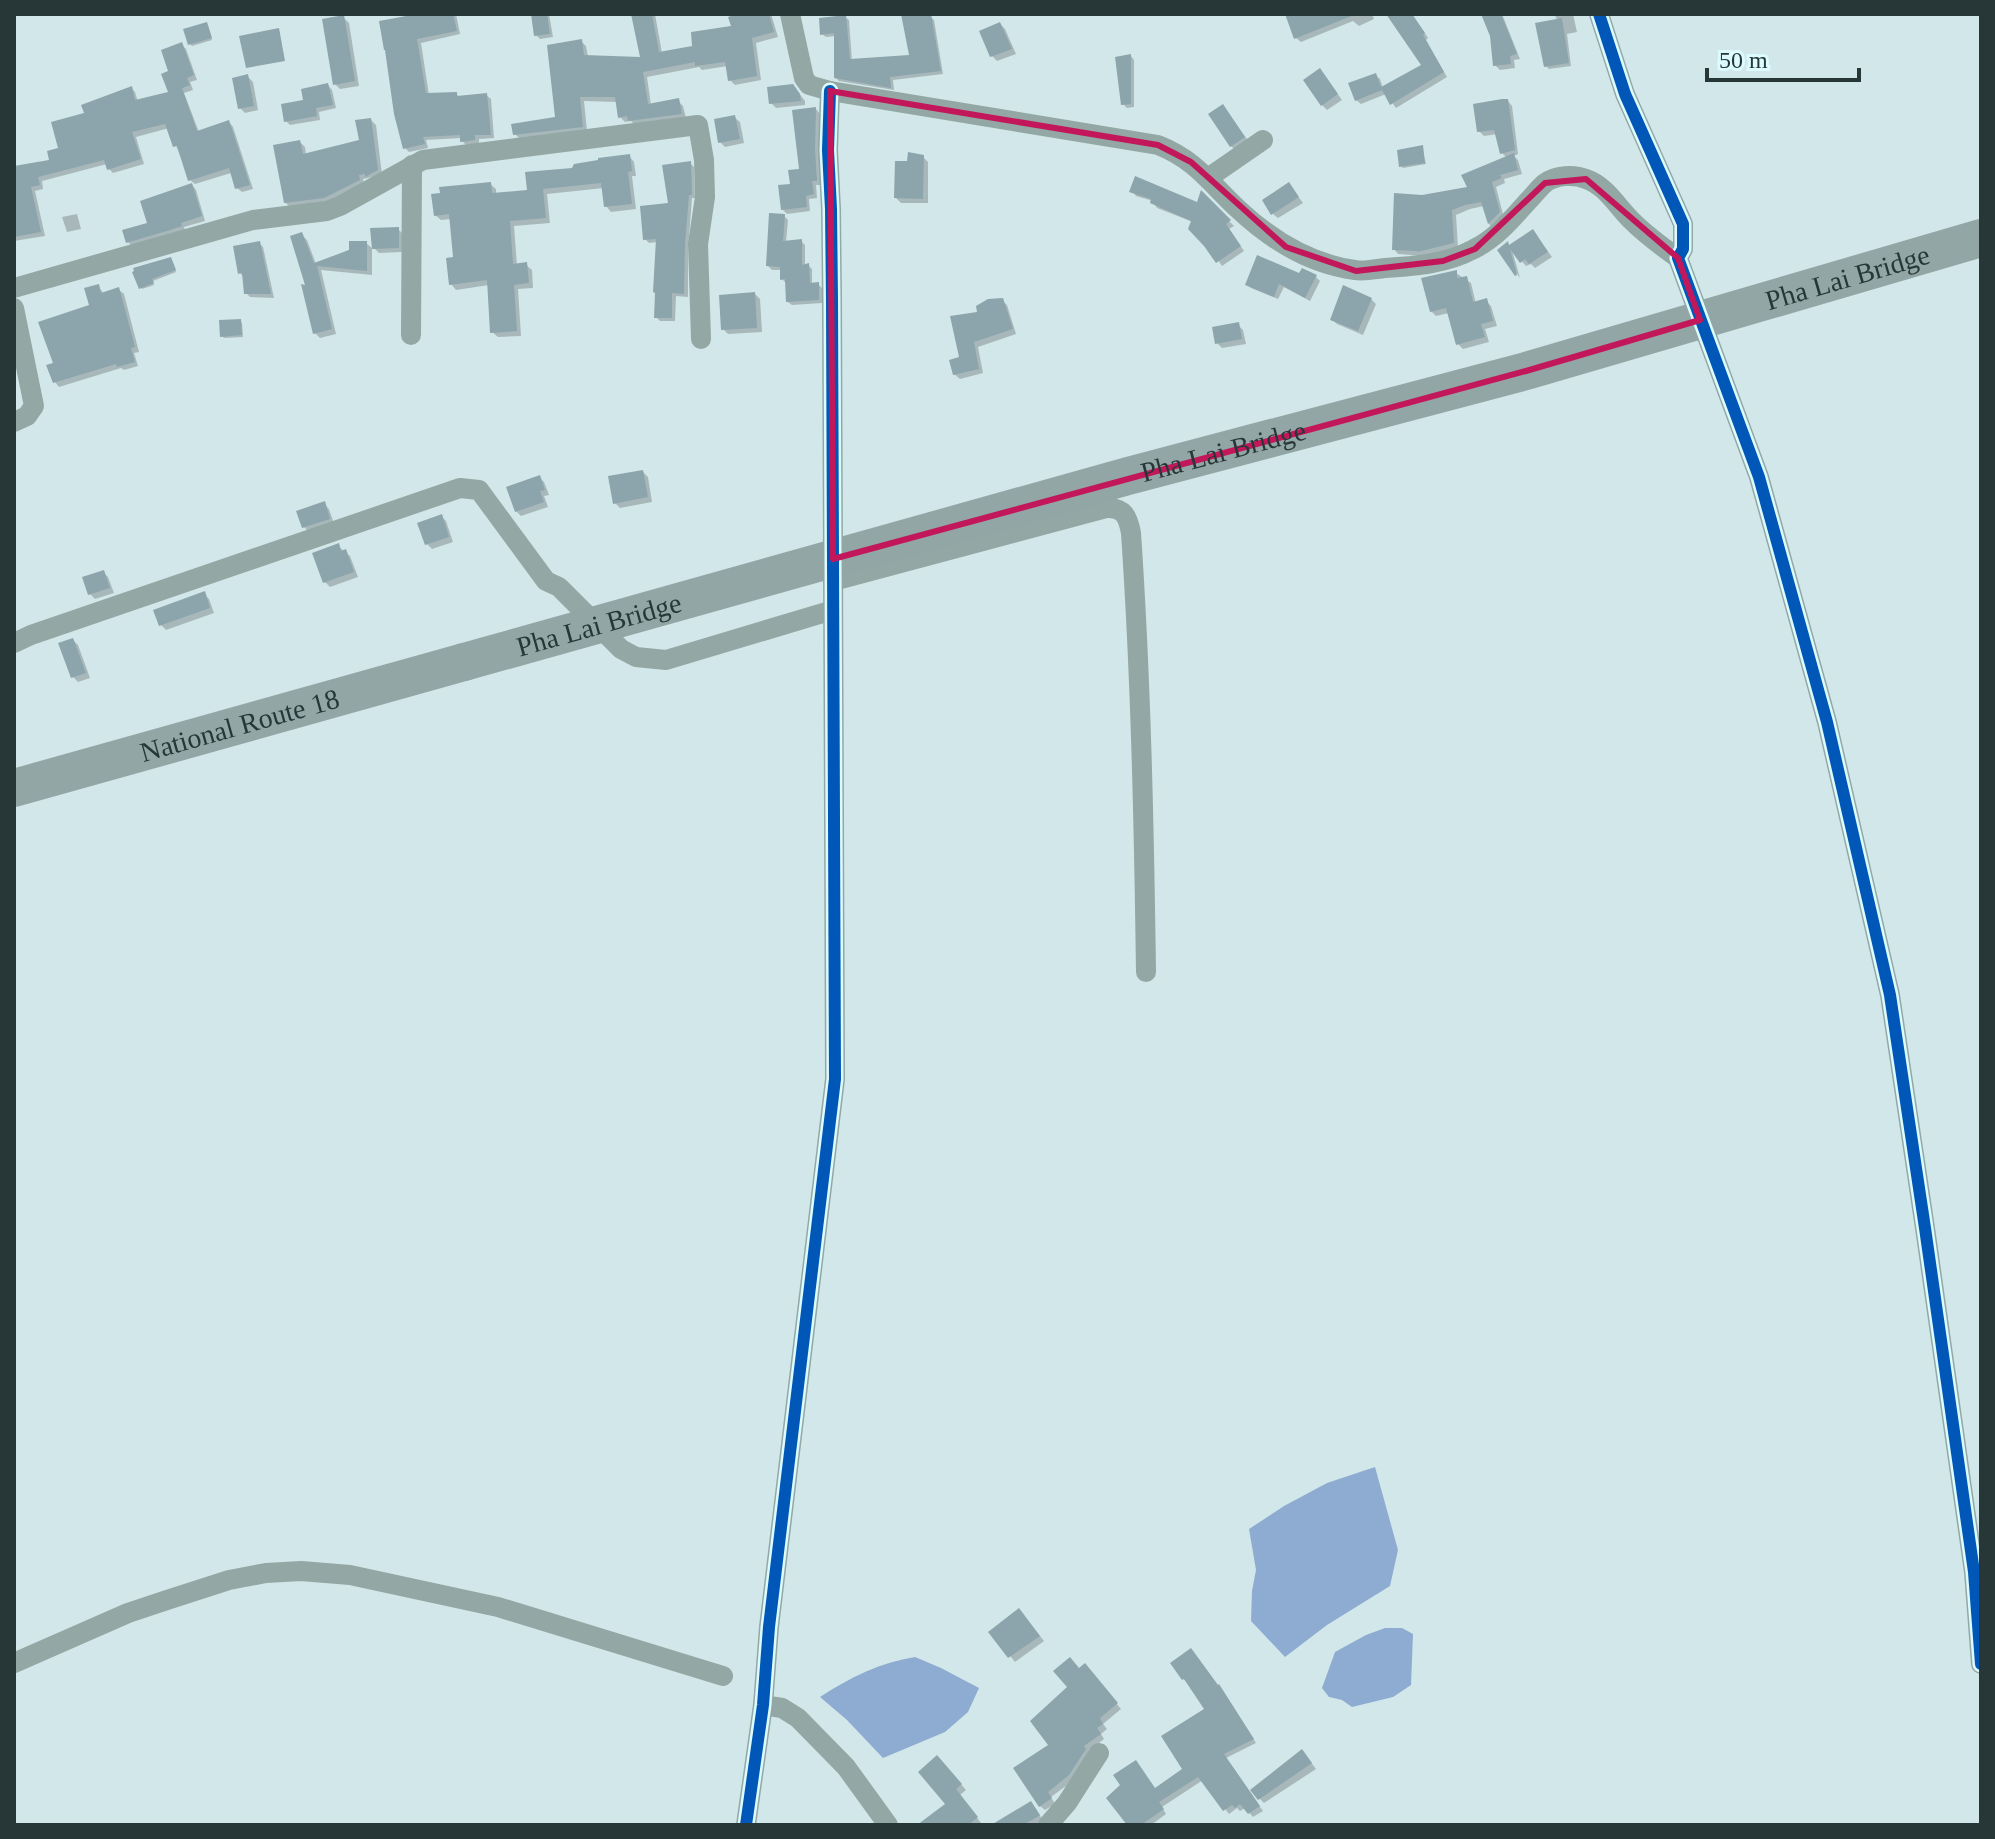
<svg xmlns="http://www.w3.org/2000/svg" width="1995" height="1839" font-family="Georgia,serif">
<rect width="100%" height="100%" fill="#d2e7e9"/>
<g fill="#8eacd2">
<path d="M1375,1467L1398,1550L1390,1586L1327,1625L1285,1657L1251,1621L1252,1591L1256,1570L1249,1529L1284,1506L1327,1483Z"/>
<path d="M1385,1628H1402L1413,1634L1411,1685L1393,1697L1352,1707L1342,1700L1329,1697L1322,1688L1335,1652L1366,1635Z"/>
<path d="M915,1657L941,1668L979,1688L968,1712L945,1732L883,1758L847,1720L820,1697C849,1678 881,1662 915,1657Z"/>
</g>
<g fill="#0003">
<path d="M428,14H456L460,34L421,43L429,95L456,94L460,97L486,95L491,99L494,138L479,139V144L466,145L462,141V138L426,140L428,148L409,152L405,148L387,51Z"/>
<path d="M532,14H549L553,37L540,39L536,35Z"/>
<path d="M633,14H655L662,53L695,47L733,28L745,14H771L778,37L756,43L761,80L735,85L730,80L728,66L702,70L699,67L647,77L651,105L678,101L683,106L686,118L635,125L631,121L625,122L620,117L618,102L584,101L587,131L520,139L515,134L557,118L581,41L586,46L588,57L642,59Z"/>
<path d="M1288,14H1372L1374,19L1359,26L1353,21L1301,42L1296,38Z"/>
<path d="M1400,14H1412L1428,38L1426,40L1447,77L1396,108L1386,94L1361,104L1356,100L1375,75L1380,79L1383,88L1424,65Z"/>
<path d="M1484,14H1502L1520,59L1514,60L1515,68L1500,70L1495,65L1492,35Z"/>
<path d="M1554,14H1573L1577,32L1567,34L1571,66L1549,69L1546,66L1558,21Z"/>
<path d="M930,16L934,20L943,74L893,80L894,90L839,81L836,78V36L826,37L822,34L845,17L849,20L852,61L911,56Z"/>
<path d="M344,18L349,23L359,86L340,89L335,84Z"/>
<path d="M1000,24L1005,29L1016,54L997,61L992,56Z"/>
<path d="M208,26L212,40L192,46L190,44Z"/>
<path d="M181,44L186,49L197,80L190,82L193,90L184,93L199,132L229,122L233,127L253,189L242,192L237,188L231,173L195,184L190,180L169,128L136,137L144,164L113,173L109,169L107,164L42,181L43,189L35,191L45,236L14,241V168L52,161L87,114L131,88L135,92L138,102L171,93V72Z"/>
<path d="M1131,56L1134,60V107L1127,108L1123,104Z"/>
<path d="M1325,76L1342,100L1327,110L1322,105Z"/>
<path d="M248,77L253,82L258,110L245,113L240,108Z"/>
<path d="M328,85L332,90L336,108L319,112L320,120L290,125L286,121L306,102Z"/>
<path d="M798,92L805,101V105L776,108L771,103Z"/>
<path d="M1508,101L1512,106L1518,154L1514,156L1518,160L1522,174L1504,179L1505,183L1496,187L1504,218L1493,228L1489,224L1484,206L1470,209L1456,215L1458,248L1424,256L1398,254L1394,249L1422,197L1470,188L1507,158L1502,153L1497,134L1484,136L1479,131Z"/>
<path d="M1223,106L1249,142L1236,151L1231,146Z"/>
<path d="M816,109L820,114V185H816L817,198L809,199L810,211L787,214L783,210L801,171Z"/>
<path d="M734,117L740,122L744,143L725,147L720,142Z"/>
<path d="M371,120L376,125L382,175L363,179L364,185L330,203L290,207L285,202L300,142L305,147L306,155L361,141Z"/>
<path d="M1422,148L1426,164L1403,168L1401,166Z"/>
<path d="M629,156L634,162L636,176H632L636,209L611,212L606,206L604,188L547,194L550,223L514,226L517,266L526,265L532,270L533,288L518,289L521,336L498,337L492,332L489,285L456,290L451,284L455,259L451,219L441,220L435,215L490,184L496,189V195L529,192L573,170Z"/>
<path d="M923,157L928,162V203H901L896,198L909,163Z"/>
<path d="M690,163L694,167L695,198H692L688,250V297L676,296L675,321H660L656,317L658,242L649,243L645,239L670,205Z"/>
<path d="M1289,184L1303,203L1278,218L1273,214Z"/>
<path d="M192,185L196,190L205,221L184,227L185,230L132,246L128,242Z"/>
<path d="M1132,191L1198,205L1202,194L1234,226L1229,229L1244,251L1222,266L1193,222L1157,208L1153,201L1136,196Z"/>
<path d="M77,214L81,229L67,232L62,217Z"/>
<path d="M784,216L788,220L786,242L801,241L805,245V266L808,265L812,269V284H818L822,288V303L792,305L788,302L787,284L782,279V270H772L768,266Z"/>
<path d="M398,229L403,234V252L379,253L374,248Z"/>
<path d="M302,235L307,240L316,264L366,243L372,248V275L321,270L336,334L320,338L315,333Z"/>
<path d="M1537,236L1552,257L1535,268L1531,264L1526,266L1512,250L1520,278L1500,250Z"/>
<path d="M259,243L263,247L274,298L250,297L246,293L245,278L240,273Z"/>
<path d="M172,261L176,272L153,281L154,285L142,289L141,287Z"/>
<path d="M1303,271L1316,277L1320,281L1310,301L1284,287L1278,299L1251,288L1247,284L1300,275Z"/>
<path d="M1456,273L1471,283L1476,304L1486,301L1491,306L1497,326L1485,329L1489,342L1463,349L1458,344L1449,313L1436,316L1431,311Z"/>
<path d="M98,286L104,294L119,290L124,294L139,352L134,353L138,366L124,370L121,368L59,387L55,382V364L91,306Z"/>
<path d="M755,294L760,299L762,332L728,334L723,329Z"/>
<path d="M1371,299L1376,304L1363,335L1337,324L1332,319Z"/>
<path d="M1002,300L1007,305L1016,334L978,347L983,373L960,379L954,374L980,314Z"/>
<path d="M240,321L242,323L243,337L224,338L222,336Z"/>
<path d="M1238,325L1243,330L1246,344L1222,348L1217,343Z"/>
<path d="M643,472L648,477L652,502L620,508L615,503Z"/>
<path d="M539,477L544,482L549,495L544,496L548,507L521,516L516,511Z"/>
<path d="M324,504L329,509L334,524L309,532L304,527Z"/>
<path d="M441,516L446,521L453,542L432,549L427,544Z"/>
<path d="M338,546L350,556L358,577L330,587L325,582Z"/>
<path d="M103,572L108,577L114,593L95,599L90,594Z"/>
<path d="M204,594L209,599L214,613L166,630L161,625Z"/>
<path d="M73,640L78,645L90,678L78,682L73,677L60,645Z"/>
<path d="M1024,1616L1044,1641L1015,1662L991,1632Z"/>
<path d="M1172,1663L1223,1691L1256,1743L1226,1758L1263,1811L1253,1817L1245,1808L1240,1811L1237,1808L1229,1814L1203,1780L1162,1807L1166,1814L1151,1825H1129L1155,1790L1185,1769L1207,1710Z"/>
<path d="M1079,1670L1089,1671L1121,1709L1103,1724L1107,1729L1101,1734L1104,1739L1088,1751L1090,1755L1074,1780L1051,1797L1055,1804L1045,1810L1040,1806L1051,1745L1070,1688Z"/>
<path d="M1307,1757L1316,1769L1264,1803L1259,1798Z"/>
<path d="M942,1762L966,1790L960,1795L981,1823L978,1825H937L948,1805Z"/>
<path d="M1031,1803L1043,1820L1035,1825H1009Z"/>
</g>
<g fill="#8ca4ab">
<path d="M417,14H453L457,31L417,39L426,93L457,92V96L487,93L491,135H475V140L460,142V135L423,137L425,144L403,149L394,114L385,50H384L379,21Z"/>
<path d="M531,14H547L550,34L534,36Z"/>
<path d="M631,14H652L659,52L692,46L691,32L731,26L728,17L737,14H769L774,32L752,38L757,76L728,81L725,62L695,66V62L643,72L648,104L679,98L682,114L628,121L627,116L618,118L615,97H580L583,127L513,135L511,124L555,117L547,45L582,39L584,55L640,57Z"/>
<path d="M901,14H931L941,71L890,77L891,88L834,78V33L820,35L819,18L846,15L850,59L909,55Z"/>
<path d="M1285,14H1354V15L1294,39Z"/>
<path d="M1386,14H1412L1425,33L1423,35L1444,72L1390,105L1382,90L1355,101L1348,83L1376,73L1381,87L1421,65Z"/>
<path d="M1481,14H1501L1517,54L1510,56L1511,64L1493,66L1490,36Z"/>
<path d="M344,15L355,81L333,85L322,19Z"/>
<path d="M1562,18L1569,63L1544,67L1535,23Z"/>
<path d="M207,22L212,38L188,45L183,29Z"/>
<path d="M1000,22L1012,49L990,57L979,31Z"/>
<path d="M279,28L285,61L246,68L239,36Z"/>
<path d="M182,42L194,75L187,78L190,85L180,89L182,88L197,131L229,120L250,185L235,189L229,168L188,181L177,146L173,147L165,124L132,132L141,159L107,170L104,160L38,177L40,185L31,187L41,232L14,237V166L49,160L47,151L58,148L51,122L84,113L81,105L132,86L135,100L168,92L161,74L168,71L161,50Z"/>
<path d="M1131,54V104L1121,105L1115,57Z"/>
<path d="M1320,68L1338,94L1321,106L1303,80Z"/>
<path d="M248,74L254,106L238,109L232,78Z"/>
<path d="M328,83L333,105L316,108L317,116L284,122L281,104L303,100L301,89Z"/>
<path d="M793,84L800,94L801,101L769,104L767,87Z"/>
<path d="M1502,99H1508L1515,150L1500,154L1494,130L1477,132L1473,104Z"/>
<path d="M1223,104L1245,137L1230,147L1208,114Z"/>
<path d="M816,107L815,150L817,181H812L814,194L806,196L807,207L781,210L778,185L790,184L788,170L799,169L792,110Z"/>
<path d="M735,115L740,139L718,143L714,119Z"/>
<path d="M371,118L378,170L365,177V174L359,175L360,180L324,198L284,203L273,145L300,140L303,154L359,140L355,120Z"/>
<path d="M1423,145L1425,163L1399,167L1397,150Z"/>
<path d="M908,152L924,155L923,199L894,198L895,161H907Z"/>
<path d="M1514,153L1518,170L1500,175L1502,178L1492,182L1500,212L1488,224L1481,202L1465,205L1452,210L1454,243L1417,252V251L1392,250L1394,193L1422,195L1467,187L1461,175Z"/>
<path d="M630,154L632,171L628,172L632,204L604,207L601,183L543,189L546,218L510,221L513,264L527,262L529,283L514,285L517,331L490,333L487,280L449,285L446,258L453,257L449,214L434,216L431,194L440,193L439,187L491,182L492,193L527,190L525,172L572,168L574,164L598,160V158Z"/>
<path d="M691,161L692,195H689L685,244L684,294L672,293V318H654L655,293L653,292L656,239L643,240L640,206L668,203L662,165Z"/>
<path d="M1135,176L1197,202L1201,190L1231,220L1226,224L1241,246L1216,263L1204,246L1188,229L1191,221L1150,203L1151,199L1129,192Z"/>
<path d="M1289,182L1299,197L1271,215L1262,200Z"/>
<path d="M192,183L202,216L181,223L182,226L170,230L126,243L122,230L147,223L140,201Z"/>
<path d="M769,213L785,214L783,241L802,239V265L809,263L810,283L819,282V300L786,302L785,279L780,280V267L766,266Z"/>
<path d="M399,227V248L372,249L370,228Z"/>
<path d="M1533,229L1548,252L1529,264L1525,259L1520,263L1510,249L1517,275L1515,276L1497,250L1508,241L1509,245Z"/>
<path d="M302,232L314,263L349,250V241H367V271L317,266L332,329L313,334L301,284L305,285L290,236Z"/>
<path d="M260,241L271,294H244L242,273L238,274L233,246Z"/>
<path d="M1257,255L1299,273L1302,268L1317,275L1305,298L1279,284L1274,297L1245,285Z"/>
<path d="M171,257L176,270L152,279L154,283L139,289L132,272L134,271L133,268Z"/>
<path d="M1457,270V278L1467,276L1473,302L1487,298L1493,321L1481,324L1485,337L1456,345L1446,308L1430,312L1421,278Z"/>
<path d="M99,284L101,293L119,287L135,347L131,348L135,362L117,367L116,364L53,383L46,365L53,363L38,322L89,305L84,288Z"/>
<path d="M1343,285L1372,298L1358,331L1330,320Z"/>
<path d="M755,292L757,328L721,330L719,295Z"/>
<path d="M1003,298L1013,329L974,342L979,369L953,375L949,360L959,357L950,316L977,312L976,306L988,299Z"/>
<path d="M241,319L242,335L220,337L219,320Z"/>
<path d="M1239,322L1242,339L1215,344L1212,327Z"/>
<path d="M643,470L648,497L613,504L608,476Z"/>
<path d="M540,475L545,490L540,491L544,502L515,512L506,487Z"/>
<path d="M325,501L330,519L302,528L296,511Z"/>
<path d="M442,514L449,537L425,545L417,523Z"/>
<path d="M339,543L341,551L346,549L354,572L323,583L312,553Z"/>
<path d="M104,570L110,588L88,595L82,577Z"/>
<path d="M205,591L210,608L159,626L153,610Z"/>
<path d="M73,638L86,673L71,678L58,643Z"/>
<path d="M1019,1608L1040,1636L1008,1658L988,1632Z"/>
<path d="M1191,1648L1218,1685L1219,1684L1254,1739L1224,1754L1260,1806L1248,1814L1240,1804L1235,1808L1232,1805L1223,1811L1198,1777L1159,1802L1164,1809L1141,1825H1127L1106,1798L1120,1785L1113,1775L1136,1760L1155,1788L1182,1769L1161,1736L1204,1709L1184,1679L1182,1680L1170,1663Z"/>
<path d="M1070,1657L1079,1668L1085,1663L1118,1703L1100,1718L1103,1724L1097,1728L1101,1734L1084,1746L1086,1749L1069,1775L1048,1792L1052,1798L1039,1807L1013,1768L1048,1745L1030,1721L1067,1687L1053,1671Z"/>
<path d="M1302,1749L1312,1763L1258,1800L1250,1790Z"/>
<path d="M937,1755L962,1784L956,1789L978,1817L968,1825H917L945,1804L918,1772Z"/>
<path d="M1031,1801L1040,1815L1039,1816L1023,1825H991Z"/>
</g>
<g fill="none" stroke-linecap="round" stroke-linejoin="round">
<g stroke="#93a8a4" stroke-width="20">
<path d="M790,14L804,78L809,85L830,91L1158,145C1196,160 1210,183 1238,209C1271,240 1309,264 1355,270C1364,272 1375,269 1385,268C1416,266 1446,264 1474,249C1496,238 1512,219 1528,201C1534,195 1539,188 1545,183C1556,175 1574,174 1586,179C1606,186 1616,205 1631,220C1645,234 1661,246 1678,258"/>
<path d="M1599,14L1625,94L1683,224V249L1678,258L1759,477L1827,722L1890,995L1925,1228L1974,1572L1981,1664"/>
<path d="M1208,178L1263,140"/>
<path d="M14,288L253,220L327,211L340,206L423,160L698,125L704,160L705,197L698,244L701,339"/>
<path d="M14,308L34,406L27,416L14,422"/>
<path d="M411,335L412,165"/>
<path d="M833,581L1106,508C1124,507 1128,517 1131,533C1141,680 1144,826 1146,972"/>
<path d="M14,643L31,635L460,488L479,490L546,581L559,587L621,649L636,657L666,660L833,610"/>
<path d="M14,1663L128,1613L167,1600L229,1580L266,1573L301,1571L350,1575L498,1607L723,1676"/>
<path d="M763,1705L782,1708L798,1718L846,1767L888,1825"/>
<path d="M746,1825L763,1705L769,1627L835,1079L832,299L831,209L828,150L830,91"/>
<path d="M1048,1825L1067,1803L1099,1753"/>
</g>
<path stroke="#92a6a5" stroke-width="38" id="s1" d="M14,788L464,662"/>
<path stroke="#92a6a5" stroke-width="38" id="s2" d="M464,662L1128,476L1526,371L1981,238"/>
<defs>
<g id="cycleway">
<path d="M1599,14L1625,94L1683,224V249L1678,258L1759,477L1827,722L1890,995L1925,1228L1974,1572L1981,1664"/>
<path d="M746,1825L763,1705L769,1627L835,1079L832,299L831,209L828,150L830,91"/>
</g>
</defs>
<use href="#cycleway" stroke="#dcfbfe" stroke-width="17"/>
<use href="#cycleway" stroke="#0057b8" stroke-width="12"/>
</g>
<path fill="none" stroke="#c2185b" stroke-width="6" stroke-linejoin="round" d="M830,91L1158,145L1191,162L1286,247L1356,271L1443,261L1475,249L1545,183L1586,179L1678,258L1700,320L1526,371L833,559Z"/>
<g text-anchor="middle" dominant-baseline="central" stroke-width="8" stroke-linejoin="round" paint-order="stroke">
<g font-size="28" fill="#273738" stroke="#dcfbfe">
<text stroke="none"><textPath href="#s2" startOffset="1436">Pha Lai Bridge</textPath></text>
<text stroke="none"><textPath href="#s2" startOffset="788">Pha Lai Bridge</textPath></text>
<text stroke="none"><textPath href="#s2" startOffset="140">Pha Lai Bridge</textPath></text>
<text stroke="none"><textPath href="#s1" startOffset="234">National Route 18</textPath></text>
</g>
</g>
<rect width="1995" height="1839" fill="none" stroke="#273738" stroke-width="32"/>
<path d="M1707 68v12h152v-12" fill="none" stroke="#273738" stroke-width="4"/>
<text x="1719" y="68" font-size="24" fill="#273738" stroke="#dcfbfe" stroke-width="6" paint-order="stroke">50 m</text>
</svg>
